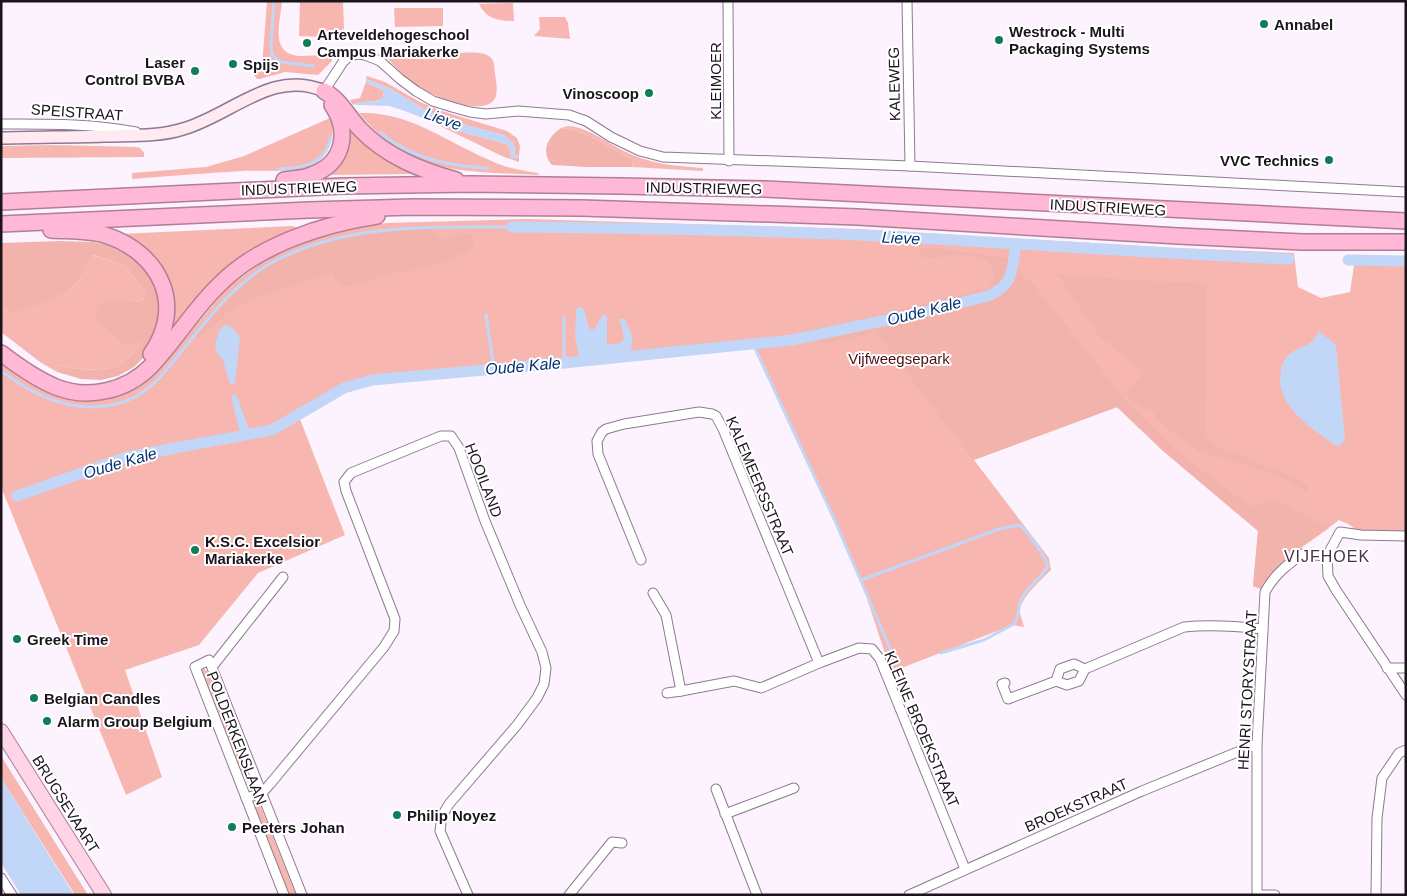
<svg xmlns="http://www.w3.org/2000/svg" width="1407" height="896" font-family="Arial,sans-serif">
<rect width="100%" height="100%" fill="#fcf3fe"/>
<g fill="#f8b6b0">
<path d="M267,1H282C280,25 269,56 303,56C312,56 323,54 331,56L332,61L318,75L285,72L260,79H257L254,75L262,67Z"/>
<path d="M300,1H343L344,29L320,37L299,36Z"/>
<path d="M513,3L514,21C499,21 486,19 479,4Z"/>
<path d="M394,8H443V26L395,27Z"/>
<path d="M539,17H565L568,23L570,39L534,36L540,29Z"/>
<path d="M455,53C465,53 481,51 489,56C495,60 494,67 495,73C496,82 499,93 494,100C479,118 426,93 411,82C402,74 392,64 384,54Z"/>
<path d="M367,76L385,82L420,102L442,111L507,131L517,138L520,146L519,156L515,155L514,144L504,135L454,122L429,112L391,89L366,79Z"/>
<path d="M366,82L384,91L383,98C374,104 361,100 353,105L350,100L360,98Z"/>
<path d="M359,113C408,111 444,140 487,159C503,167 521,171 538,173L539,175C464,171 411,176 359,113Z"/>
<path d="M330,118C337,136 329,158 311,166C295,173 261,170 243,171C206,173 169,176 132,179V173L206,167L244,156Z"/>
<path d="M432,122L448,128L506,144L510,149L511,157L519,158V162L504,157Z"/>
<path d="M568,126C588,127 607,143 624,151C649,164 675,166 703,168V171L632,167L633,160C610,148 587,130 561,128Z"/>
<path d="M349,129H351L419,174L325,175L348,143Z"/>
<path d="M54,145L136,147L140,148L144,153V157L1,158V146Z"/>
<path d="M527,219L857,229L1177,248L1294,253L1298,287L1321,298L1350,292L1355,259L1406,258V532L1357,531L1350,525L1339,520C1319,536 1297,548 1279,567C1272,573 1267,581 1261,589L1253,586L1258,531L1162,450L1117,407L974,460L1049,558L1051,570C1042,579 1020,598 1020,611C1020,616 1023,622 1024,627L1013,625L891,672L861,580L835,521L753,344L564,363L372,380L343,388L298,414L345,535L258,573L199,645L125,670L162,777L126,795L1,487V363L17,375L55,395L74,400H107L139,387L156,373L228,287L271,256L310,240L363,226L387,223Z"/>
<path d="M292,226L299,228L274,244L167,341L173,300L170,283L155,259L144,248L119,234Z"/>
<path d="M91,255L107,259L126,267L145,292V297C136,304 128,302 117,300L141,342C136,349 130,358 122,363C108,373 75,370 60,365L57,372L40,362L1,332V304L11,313L71,289L80,279Z"/>
<path d="M203,669L206,670L208,673L247,772L245,775H241L201,673Z"/>
<path d="M1,756L88,895H75L1,778Z"/>
<path d="M257,803L260,805L296,895H289L254,805Z"/>
</g>
<g fill="#f3b3ad">
<path d="M561,128C587,130 610,148 633,160L632,167H587L552,165C540,151 548,137 561,128Z"/>
<path d="M429,227L442,240L461,233L473,235L474,246L462,254L439,264L380,276L361,285L344,286L337,281L332,272L248,301L228,312L201,338L196,337L195,334C207,320 219,303 233,291C289,243 358,231 429,227Z"/>
<path d="M60,241L94,242L107,245L132,257L145,268L156,286L160,317L146,355L134,367L118,376L101,380L81,379L57,372L60,365C75,370 107,373 122,363C130,358 135,350 141,342L125,345L97,320L96,308L102,302C108,301 114,300 120,300C129,301 137,304 145,297V292L126,267L107,259L92,255L80,279L71,289L41,304L11,313L1,304V243Z"/>
<path d="M926,247L1010,258L1019,272L1034,285L1126,400L1180,454L1251,507L1267,500L1285,504L1329,528L1299,549L1278,567L1261,589L1253,586L1258,531L1162,450L1117,407L973,460L875,331L864,336L824,344L803,331L858,320L987,289C990,286 994,281 994,276C996,262 976,255 965,255C949,254 937,261 919,256L920,249Z"/>
<path d="M1057,274L1131,280L1207,283L1205,436L1216,446L1293,477L1309,487L1307,492L1285,479L1243,464L1198,451L1157,420C1153,407 1151,412 1142,407C1136,404 1130,398 1125,393L1144,373L1099,336Z"/>
</g>
<g fill="#c2d7f7">
<path d="M366,79L391,89L429,112L454,122L504,135L514,144L515,155L519,156V158H511L510,149L506,144L448,128L405,111L389,106L355,105L357,102L378,101L384,95V91L366,82Z"/>
<path d="M580,307L584,309L589,328L592,330L595,328L603,314L607,316V344C630,346 624,335 619,319H625C632,335 636,340 628,357L580,361L575,337L576,309Z"/>
<path d="M224,325C232,325 237,332 240,338L235,383L230,385L223,360L217,353L215,345L219,331Z"/>
<path d="M1319,331L1336,345L1345,440L1338,447C1314,430 1273,405 1281,371C1282,365 1283,361 1287,357C1297,345 1310,350 1319,331Z"/>
<path d="M236,394L251,435L241,437L231,396Z"/>
<path d="M1,778L74,895H21L1,863Z"/>
</g>
<g fill="none" stroke-linecap="round" stroke-linejoin="round">
<g stroke="#c2d7f7" stroke-width="3">
<path d="M274,1L271,45L272,55L281,62L313,66"/>
<path d="M381,133C412,159 448,166 488,168"/>
<path d="M278,169C301,168 326,165 330,138"/>
<path d="M486,315L494,369"/>
<path d="M753,344L835,521L892,653"/>
<path d="M564,363V317"/>
<path d="M1,371C27,390 54,405 87,407C106,407 129,403 144,391C159,381 169,366 180,353C208,319 235,282 275,261C348,223 432,227 512,227"/>
<path d="M861,580L999,529L1020,525C1031,537 1042,550 1048,566C1041,578 1029,585 1022,598C1017,607 1020,616 1014,624L984,640L941,653"/>
</g>
<g stroke="#c2d7f7" stroke-width="11">
<path d="M512,227C628,228 744,230 860,235C1003,242 1146,253 1289,259"/>
<path d="M1348,260L1406,261"/>
<path d="M17,496L127,457L272,430L344,388L372,380L564,363L792,340L920,313L988,296C1012,285 1012,274 1015,250"/>
</g>
<defs>
<g id="street">
<path d="M728,1L729,161"/>
<path d="M907,1L910,166"/>
<path d="M324,91L343,62L348,57L357,54L365,55L380,61L400,79L416,91L433,101L452,107L470,112L486,114L518,111L569,115L586,121L611,137L640,151L663,157L910,166L1406,192"/>
<path d="M1,124C46,124 91,123 136,132"/>
<path d="M1327,556L1328,576L1336,590L1406,695"/>
<path d="M641,560L598,454L597,441L602,432L606,429L624,424L699,412L712,414L716,416L723,429L819,663"/>
<path d="M653,593L666,615L681,691L734,681L761,688L819,663L859,648L872,649L880,659L965,869"/>
<path d="M212,667L283,577"/>
<path d="M1387,668H1406"/>
<path d="M1085,669L1079,681L1067,685L1056,681L1060,669L1074,664L1085,669L1184,627C1210,624 1236,626 1263,629"/>
<path d="M1005,683L1002,684L1008,699L1056,681"/>
<path d="M667,693L681,691"/>
<path d="M716,789L757,895"/>
<path d="M246,798L262,793L270,784L384,647L394,631L395,619L346,491L344,482L351,473L441,436H451L459,448L485,521L520,605L542,652L546,668L544,684L537,698L517,725L449,804L442,816L440,831L468,895"/>
<path d="M725,814L794,788"/>
<path d="M1,878L12,895"/>
<path d="M284,895L195,667L209,660L302,895"/>
<path d="M569,895L612,842L622,843"/>
<path d="M909,895L1142,791L1257,744"/>
<path d="M1257,895V744L1265,592C1274,575 1287,565 1302,554L1327,556L1340,532L1361,535L1406,536"/>
<path d="M1257,895H1275"/>
<path d="M1376,895L1377,818L1382,778L1399,753L1406,750"/>
</g>
<path id="secondary" d="M1,138C35,137 70,137 104,136C130,135 158,137 183,129C230,116 273,68 324,91"/>
<path id="primary" d="M1,731L104,895"/>
<g id="highway">
<path d="M324,91C341,100 348,117 361,130C387,157 421,170 456,180"/>
<path d="M284,180C293,178 302,179 311,175C344,164 350,132 332,105"/>
<path d="M1,202L343,186L470,184L620,186L765,189L1406,221"/>
<path d="M1,224L309,210L413,207L582,208L858,217L1178,236L1303,242H1406"/>
<path d="M51,230C68,231 88,230 105,235C159,252 186,304 151,354"/>
<path d="M1,353C18,366 36,379 56,387C88,400 127,391 151,366C176,340 195,307 222,282C261,244 324,224 377,216"/>
</g>
</defs>
<use href="#street" stroke="#8e7991" stroke-width="11"/>
<use href="#secondary" stroke="#8e7991" stroke-width="14"/>
<use href="#primary" stroke="#af7f95" stroke-width="16"/>
<use href="#highway" stroke="#af7f95" stroke-width="18"/>
<use href="#street" stroke="#fff" stroke-width="9"/>
<use href="#secondary" stroke="#ffeaf2" stroke-width="11"/>
<use href="#primary" stroke="#ffd4e6" stroke-width="14"/>
<use href="#highway" stroke="#ffb8d5" stroke-width="15"/>
</g>
<g fill="#0d7d5a" stroke="#fff" stroke-width="2">
<circle cx="1264" cy="24" r="5"/>
<circle cx="999" cy="40" r="5"/>
<circle cx="307" cy="43" r="5"/>
<circle cx="233" cy="64" r="5"/>
<circle cx="195" cy="71" r="5"/>
<circle cx="649" cy="93" r="5"/>
<circle cx="1329" cy="160" r="5"/>
<circle cx="195" cy="550" r="5"/>
<circle cx="17" cy="639" r="5"/>
<circle cx="34" cy="698" r="5"/>
<circle cx="47" cy="721" r="5"/>
<circle cx="397" cy="815" r="5"/>
<circle cx="232" cy="827" r="5"/>
</g>
<g text-anchor="middle" dominant-baseline="central" stroke-width="4" stroke-linejoin="round" paint-order="stroke">
<g font-size="15" font-weight="bold" fill="#1b141d" stroke="#fff" text-anchor="start">
<text x="1274" y="24">Annabel</text>
<text x="1009" y="31">Westrock - Multi<tspan x="1009" dy="17">Packaging Systems</tspan></text>
<text x="317" y="34">Arteveldehogeschool<tspan x="317" dy="17">Campus Mariakerke</tspan></text>
<text x="185" y="62" text-anchor="end">Laser<tspan x="185" dy="17">Control BVBA</tspan></text>
<text x="243" y="64">Spijs</text>
<text x="639" y="93" text-anchor="end">Vinoscoop</text>
<text x="1319" y="160" text-anchor="end">VVC Technics</text>
<text x="205" y="541">K.S.C. Excelsior<tspan x="205" dy="17">Mariakerke</tspan></text>
<text x="27" y="639">Greek Time</text>
<text x="44" y="698">Belgian Candles</text>
<text x="57" y="721">Alarm Group Belgium</text>
<text x="407" y="815">Philip Noyez</text>
<text x="242" y="827">Peeters Johan</text>
</g>
<g font-size="15" fill="#1b141d" stroke="#fff">
<text transform="translate(715 81) rotate(-90)">KLEIMOER</text>
<text transform="translate(894 84) rotate(-91)">KALEWEG</text>
<text transform="translate(77 112) rotate(4)">SPEISTRAAT</text>
<text transform="translate(299 188) rotate(-2)">INDUSTRIEWEG</text>
<text transform="translate(704 188) rotate(1)">INDUSTRIEWEG</text>
<text transform="translate(1108 207) rotate(3)">INDUSTRIEWEG</text>
<text transform="translate(484 480) rotate(69)">HOOILAND</text>
<text transform="translate(760 486) rotate(67)">KALEMEERSSTRAAT</text>
<text transform="translate(1247 690) rotate(-87)">HENRI STORYSTRAAT</text>
<text transform="translate(922 729) rotate(67)">KLEINE BROEKSTRAAT</text>
<text transform="translate(237 738) rotate(69)">POLDERKENSLAAN</text>
<text transform="translate(66 804) rotate(58)">BRUGSEVAART</text>
<text transform="translate(1076 805) rotate(-24)">BROEKSTRAAT</text>
</g>
<g font-size="15" fill="#4f1011" stroke="#fff">
<text x="899" y="358">Vijfweegsepark</text>
</g>
<g font-size="16" font-style="italic" fill="#023275" stroke="#fff">
<text transform="translate(443 119) rotate(20)">Lieve</text>
<text transform="translate(901 238) rotate(3)">Lieve</text>
<text transform="translate(924 311) rotate(-14)">Oude Kale</text>
<text transform="translate(523 366) rotate(-5)">Oude Kale</text>
<text transform="translate(120 463) rotate(-16)">Oude Kale</text>
</g>
<g font-size="16" letter-spacing="1" fill="#443347" stroke="#fff">
<text x="1327" y="556">VIJFHOEK</text>
</g>
</g>
<rect width="1407" height="896" fill="none" stroke="#1b141d" stroke-width="5"/>
</svg>
